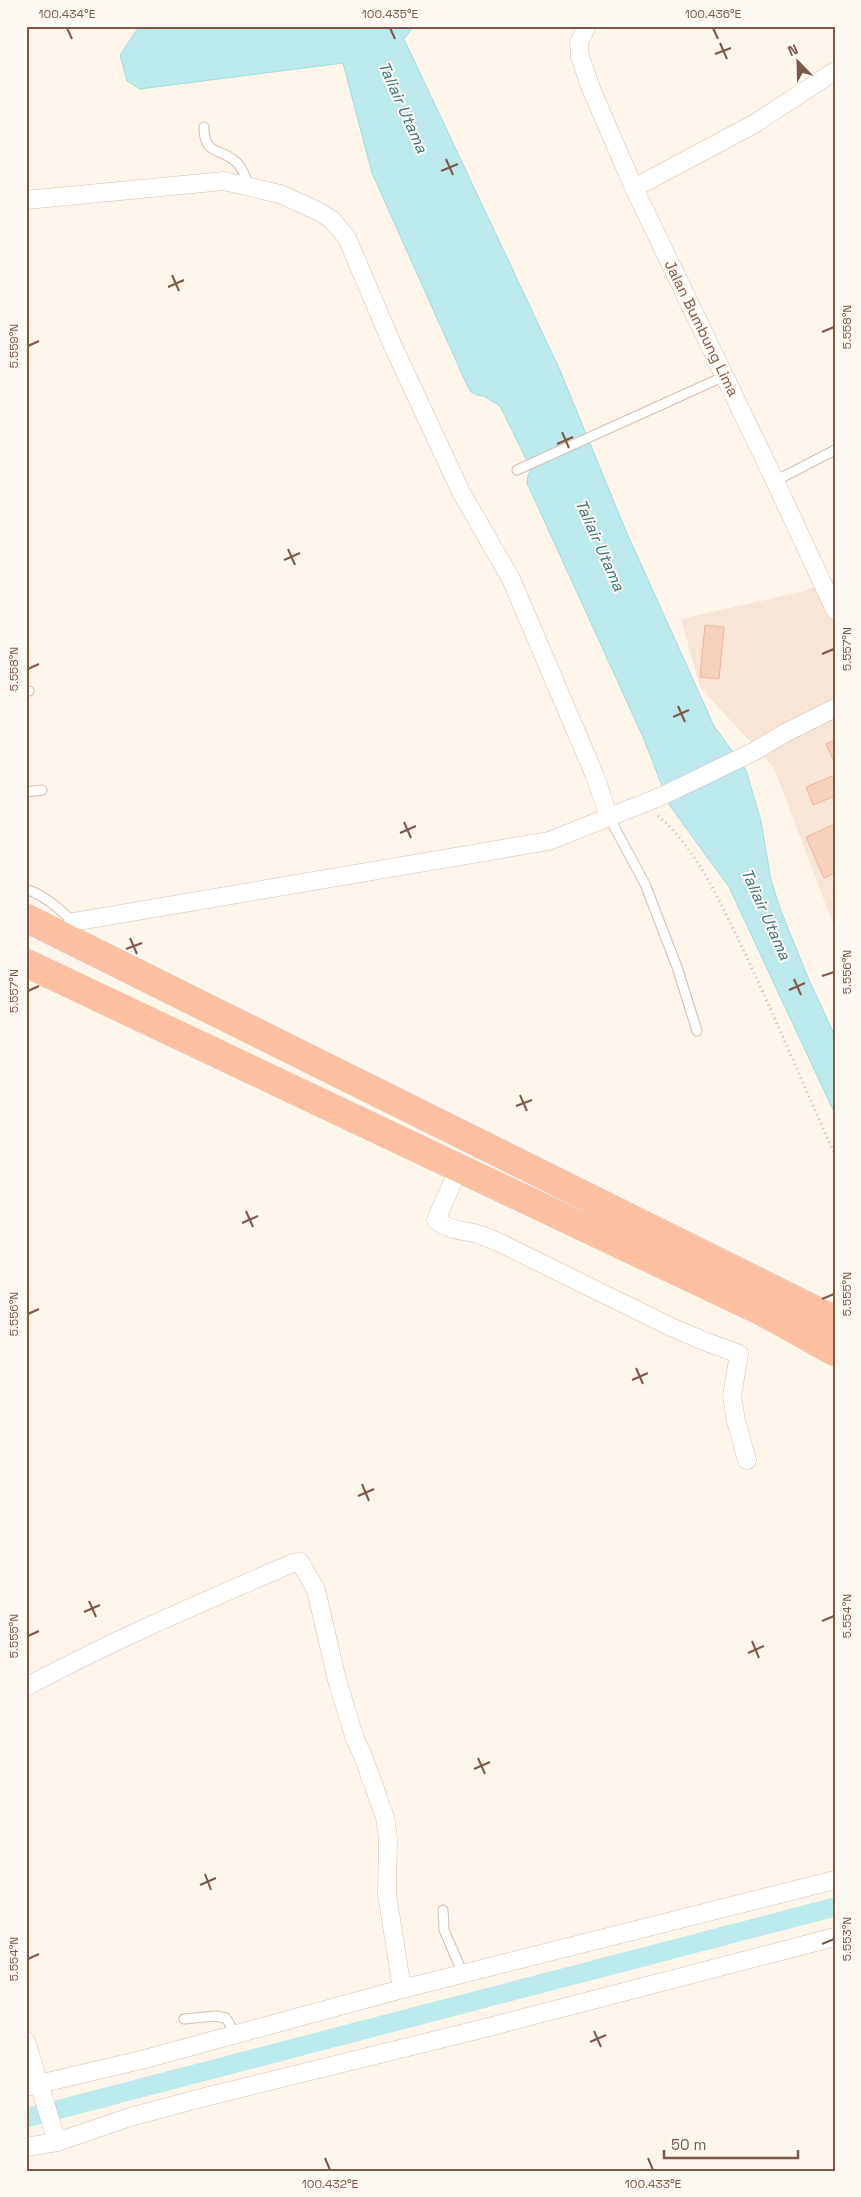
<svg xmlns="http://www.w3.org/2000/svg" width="861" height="2197" font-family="'Space Grotesk',sans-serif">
<rect width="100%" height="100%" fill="#fff5ea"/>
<path fill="#f7e6d7" d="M835,577V929L774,768L700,687L681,619L805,591Z"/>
<path fill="#bbe9ec" stroke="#a0dbdf" d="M143,26H414L404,39L559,368L626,531L714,726L746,770L761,821L771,880L781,911L809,980L835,1036V1114L729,887L670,806L643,737L527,483L528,476L531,469L500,406L484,396L477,395L471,392L466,383L372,173L343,63L140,89L127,81L120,55L136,31Z"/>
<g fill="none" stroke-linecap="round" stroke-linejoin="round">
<path stroke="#bbe9ec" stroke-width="19" d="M26,2118L835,1907"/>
</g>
<g fill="#f7d0be" stroke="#ecb49d">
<path d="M705,625L724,627L719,679L700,677Z"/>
<path d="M835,740V764L826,744Z"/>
<path d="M835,775V796L813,805L806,787Z"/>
<path d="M835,824V873L824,878L806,837Z"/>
</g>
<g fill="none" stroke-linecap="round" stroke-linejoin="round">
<defs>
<g id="service">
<path d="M204,127C204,155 218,147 235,161C243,167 245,177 248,185"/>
<path d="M517,470L725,376"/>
<path d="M775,481L835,450"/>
<path d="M26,691H29"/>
<path d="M26,792L42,790"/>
<path d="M609,817L645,884L677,967L697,1031"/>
<path d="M26,889C45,896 59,908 73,922"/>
<path d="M443,1910L444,1930L463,1974"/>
<path d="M184,2019L215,2016L226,2018L236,2035"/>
</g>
<g id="minor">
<path d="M587,26L579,42L580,57L592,91L634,188L775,481L835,610"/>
<path d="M634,188L754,124L835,71"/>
<path d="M26,200L224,181L280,194L318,211L332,220L347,238L392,344L461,492L511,579L595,776L609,817"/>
<path d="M65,937L73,922L549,841L662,796L755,751L785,733L835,708"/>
<path d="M459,1168L436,1220C449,1230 459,1230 474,1233C482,1235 490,1239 498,1242L669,1326L704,1341L739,1354L732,1396L736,1421L747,1460"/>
<path d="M26,1687C113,1640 203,1602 293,1563L300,1562L316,1590L337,1680L355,1739L363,1756L385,1817L388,1838L387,1894L402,1989"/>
<path d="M26,2041L57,2142"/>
<path d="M26,2087L145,2059L402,1989L835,1880"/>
<path d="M26,2147L57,2142L130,2117L209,2096L489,2027L835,1937"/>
</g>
<g id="trunk">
<path d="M26,918L835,1320"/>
<path d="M26,963L763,1312L835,1352"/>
</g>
</defs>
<use href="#service" stroke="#d5bdb0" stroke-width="11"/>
<use href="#minor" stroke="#d5bdb0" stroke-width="19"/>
<use href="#trunk" stroke="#ddd3d0" stroke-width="29"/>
<path stroke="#deb2a0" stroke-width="3" stroke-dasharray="1 4" stroke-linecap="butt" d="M658,816C696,847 721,904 742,947C774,1015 804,1086 835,1155"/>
<use href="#service" stroke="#fff" stroke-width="9"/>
<use href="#minor" stroke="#fff" stroke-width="18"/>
<use href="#trunk" stroke="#fec09e" stroke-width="28"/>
</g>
<path fill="none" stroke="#7e5749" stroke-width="2" d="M67,28L72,39M390,28L395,39M713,28L718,39M720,43L727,59M715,54L731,48M446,159L453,175M441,171L458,164M172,275L179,291M168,287L184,280M822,332L834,327M28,346L39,341M562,432L569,448M557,444L573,437M288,549L295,565M284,560L300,553M822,654L834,649M28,669L39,664M678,706L685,722M673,717L689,710M404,822L411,838M400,833L416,826M130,938L137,954M126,949L142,943M822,976L834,972M794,979L801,995M789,990L805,983M28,991L39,986M520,1095L527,1111M516,1106L532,1100M246,1211L253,1227M242,1223L258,1216M822,1299L834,1294M28,1314L39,1309M636,1368L643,1384M632,1380L648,1373M362,1484L369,1501M358,1496L374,1489M89,1601L96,1617M84,1612L100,1605M822,1621L834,1616M28,1636L39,1631M752,1641L759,1658M748,1653L764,1646M478,1758L485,1774M474,1769L490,1762M205,1874L211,1890M200,1885L216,1878M822,1944L834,1939M28,1959L39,1954M594,2031L601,2047M590,2042L606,2035M325,2158L330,2170M648,2158L653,2170"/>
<g text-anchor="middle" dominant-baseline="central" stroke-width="4" stroke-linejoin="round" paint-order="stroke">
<g font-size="15" fill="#7e5749" stroke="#fff9f3">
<text transform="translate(702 328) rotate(64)">Jalan Bumbung Lima</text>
</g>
<g font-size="16" font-style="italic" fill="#37777c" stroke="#fff9f3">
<text transform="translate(403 107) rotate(66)">Taliair Utama</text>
<text transform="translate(600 545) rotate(66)">Taliair Utama</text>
<text transform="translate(766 914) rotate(66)">Taliair Utama</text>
</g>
</g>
<rect width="861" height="2197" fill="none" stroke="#fff9f3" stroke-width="55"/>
<g transform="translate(798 62) rotate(337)" stroke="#fff9f3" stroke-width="4" paint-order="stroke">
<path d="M0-4L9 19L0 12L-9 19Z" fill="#7e5749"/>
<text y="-8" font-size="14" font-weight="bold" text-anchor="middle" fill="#7e5749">N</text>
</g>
<path d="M664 2150v8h134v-8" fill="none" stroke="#7e5749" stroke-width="2.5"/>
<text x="671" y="2150" font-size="15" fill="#7e5749" stroke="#fff9f3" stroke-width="4" paint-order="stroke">50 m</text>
<rect x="28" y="28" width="806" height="2142" fill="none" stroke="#7e5749" stroke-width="2"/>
<g font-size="12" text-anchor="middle" fill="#7e5749">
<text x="67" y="18">100.434°E</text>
<text x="390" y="18">100.435°E</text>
<text x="713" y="18">100.436°E</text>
<text transform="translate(847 327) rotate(-90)" y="4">5.558°N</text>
<text transform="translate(14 346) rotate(-90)" y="4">5.559°N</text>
<text transform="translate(847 649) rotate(-90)" y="4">5.557°N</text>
<text transform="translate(14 669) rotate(-90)" y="4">5.558°N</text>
<text transform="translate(847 972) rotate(-90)" y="4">5.556°N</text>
<text transform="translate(14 991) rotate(-90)" y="4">5.557°N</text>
<text transform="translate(847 1294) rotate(-90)" y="4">5.555°N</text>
<text transform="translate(14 1314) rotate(-90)" y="4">5.556°N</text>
<text transform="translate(847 1616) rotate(-90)" y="4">5.554°N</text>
<text transform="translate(14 1636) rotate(-90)" y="4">5.555°N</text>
<text transform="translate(847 1939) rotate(-90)" y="4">5.553°N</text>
<text transform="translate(14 1959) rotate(-90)" y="4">5.554°N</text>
<text x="330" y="2188">100.432°E</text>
<text x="653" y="2188">100.433°E</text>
</g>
</svg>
